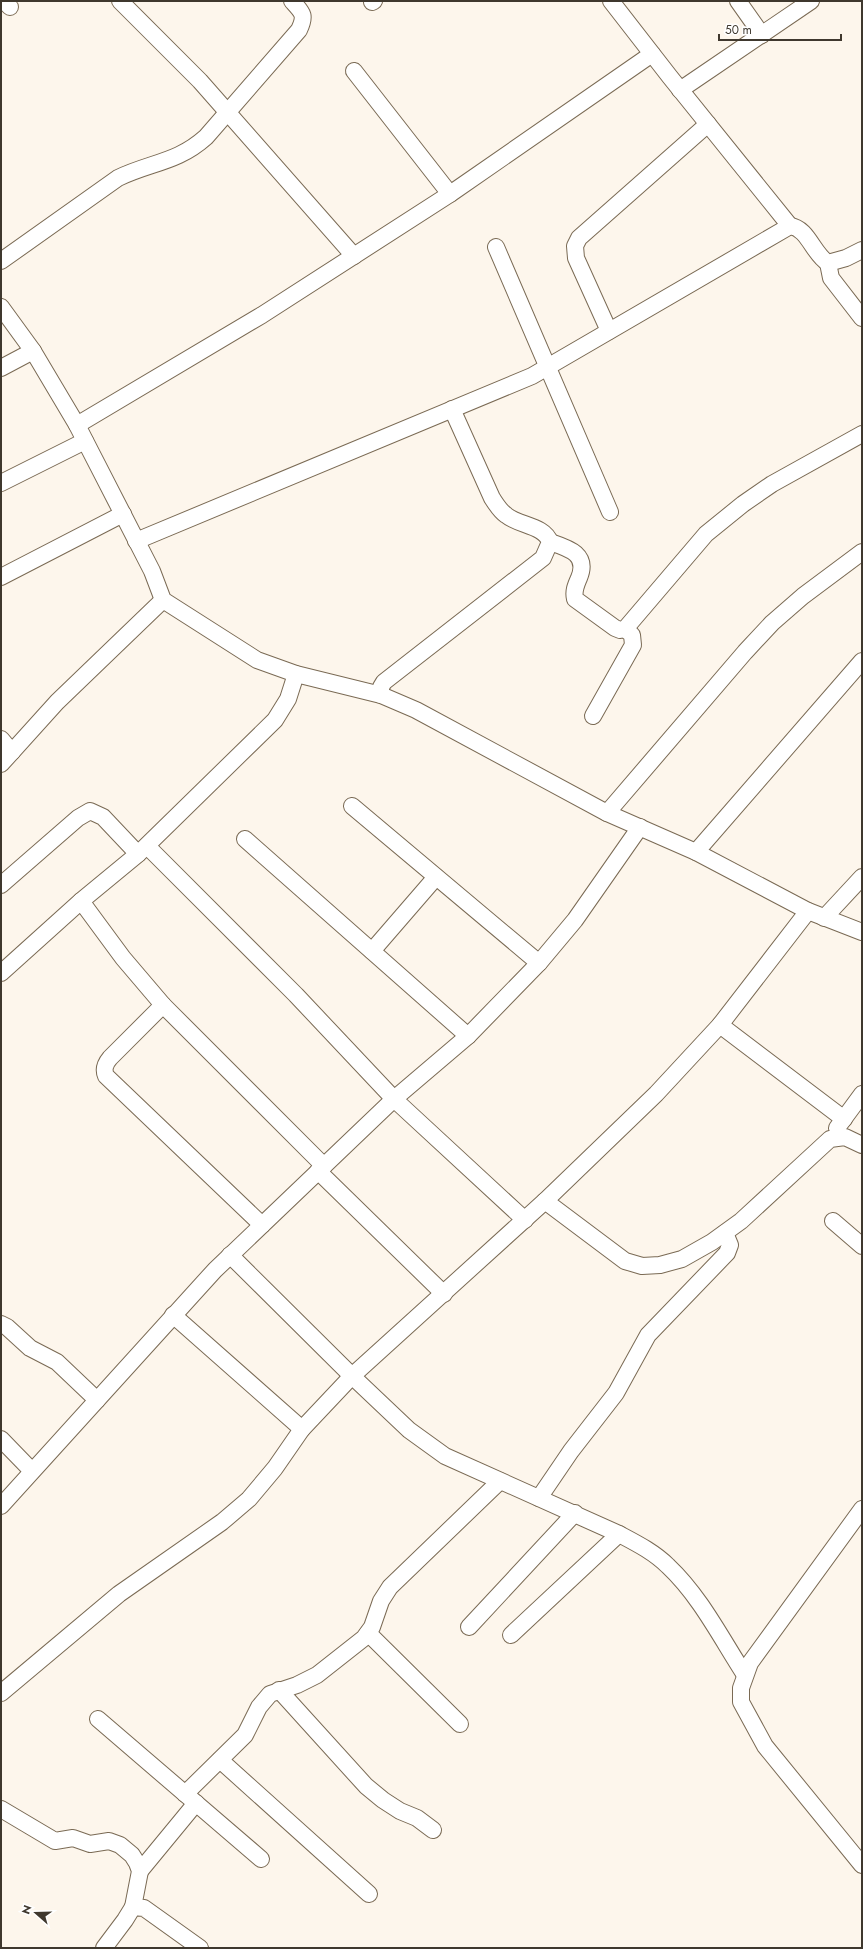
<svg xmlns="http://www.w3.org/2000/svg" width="863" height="1949" font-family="Jost,sans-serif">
<rect width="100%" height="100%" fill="#fdf6ec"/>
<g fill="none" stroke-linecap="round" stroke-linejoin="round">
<defs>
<g id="minor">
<path d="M4,1L10,7"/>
<path d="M120,1L200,81L354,256"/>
<path d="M611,1L670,77L790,226"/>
<path d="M738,1L762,35"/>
<path d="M372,2L374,1"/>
<path d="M354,71L450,194"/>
<path d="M680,90L811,1"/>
<path d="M496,247L610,512"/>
<path d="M1,261L118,178C151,162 177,163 206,137L299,30C306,15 303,13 292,1"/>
<path d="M828,263L831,278L862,318"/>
<path d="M1,307L33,351L77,425L152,571L163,600L257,660L296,674L381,695L416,710L607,813L696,852L808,911L862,932"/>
<path d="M609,331L576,258L575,246L579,238L708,124"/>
<path d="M1,368L33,351"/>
<path d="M77,425L262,315L450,194L652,54"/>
<path d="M1,483L85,441"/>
<path d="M136,541L532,376L790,226C808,228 813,254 828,263L846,258L862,250"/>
<path d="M550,542C568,548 589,554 579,578C576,585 573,591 575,599L615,628L620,630L625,629L706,534L743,504L772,484L862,434"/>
<path d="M1,577L123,514"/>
<path d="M381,695V687L384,682L543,558L550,542C544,525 519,526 506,515C500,511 496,504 492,498L452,409"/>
<path d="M593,716L633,645L632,635L625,629"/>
<path d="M1,739L12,752"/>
<path d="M1,764L57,702L163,600"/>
<path d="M352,806L539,963"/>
<path d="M607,813L745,652L772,623L803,596L862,552"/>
<path d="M245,839L468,1036"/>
<path d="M147,846L296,995L394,1099L525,1220"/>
<path d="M696,852L862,661"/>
<path d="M1,885L78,818L90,811L103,817L138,854"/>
<path d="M81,901L123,958L163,1005L324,1166"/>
<path d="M824,918L862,877"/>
<path d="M372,951L436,877"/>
<path d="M1,973L81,901L138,854L275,720L288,699L296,674"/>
<path d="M163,1005L110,1058C105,1064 103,1069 106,1076L262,1225"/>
<path d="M720,1025L844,1119"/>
<path d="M837,1128L862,1094"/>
<path d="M318,1171L444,1294"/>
<path d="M545,1201L625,1261L642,1266L660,1265L682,1259L712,1242L741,1221L830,1139L845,1137L862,1145"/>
<path d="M833,1221L862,1246"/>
<path d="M230,1255L352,1376L409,1430L445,1456L619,1534C636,1543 654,1552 668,1566C700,1596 721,1638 745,1675"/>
<path d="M173,1315L302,1429"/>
<path d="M1,1324L7,1327L30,1348L57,1362L97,1400"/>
<path d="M1,1439L32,1471"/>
<path d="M539,1498L571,1451L616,1393L648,1335L727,1253L730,1245L725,1233"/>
<path d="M1,1506L215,1270L394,1099L468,1036L539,963L575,920L640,827"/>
<path d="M862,1509L750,1663L741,1688V1702L765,1746L862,1865"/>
<path d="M469,1627L575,1513"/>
<path d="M368,1633L460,1724"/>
<path d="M511,1635L619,1534"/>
<path d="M279,1690L366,1786L383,1800L400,1811L417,1818L433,1830"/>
<path d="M1,1693L119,1594L222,1522L249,1499L275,1468L302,1429L352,1376L545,1201L656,1094L720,1025L808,911"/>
<path d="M98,1719L261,1859"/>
<path d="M220,1760L369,1894"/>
<path d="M185,1794L245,1735L259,1707L270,1694L297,1685L317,1675L364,1638L372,1627L381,1601L390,1587L500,1481"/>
<path d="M1,1809L55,1841L73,1838L90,1844L109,1841L120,1845L132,1855L137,1863L140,1871L133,1907"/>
<path d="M140,1871L196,1803"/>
<path d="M104,1948L125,1920L133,1907L144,1908L200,1948"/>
</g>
</defs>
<use href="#minor" stroke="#7a6a54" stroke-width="18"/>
<use href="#minor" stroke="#fff" stroke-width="16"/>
</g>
<rect width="863" height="1949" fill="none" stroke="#3f382e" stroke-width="4"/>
<g transform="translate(36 1913) rotate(290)" stroke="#ffffff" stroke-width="3" paint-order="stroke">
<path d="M0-3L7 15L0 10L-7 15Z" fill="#3f382e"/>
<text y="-6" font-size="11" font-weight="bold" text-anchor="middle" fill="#3f382e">N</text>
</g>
<path d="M719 34v6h122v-6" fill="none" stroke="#3f382e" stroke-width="2"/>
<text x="725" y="34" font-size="12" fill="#3f382e" stroke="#ffffff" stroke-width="3" paint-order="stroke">50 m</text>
</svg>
